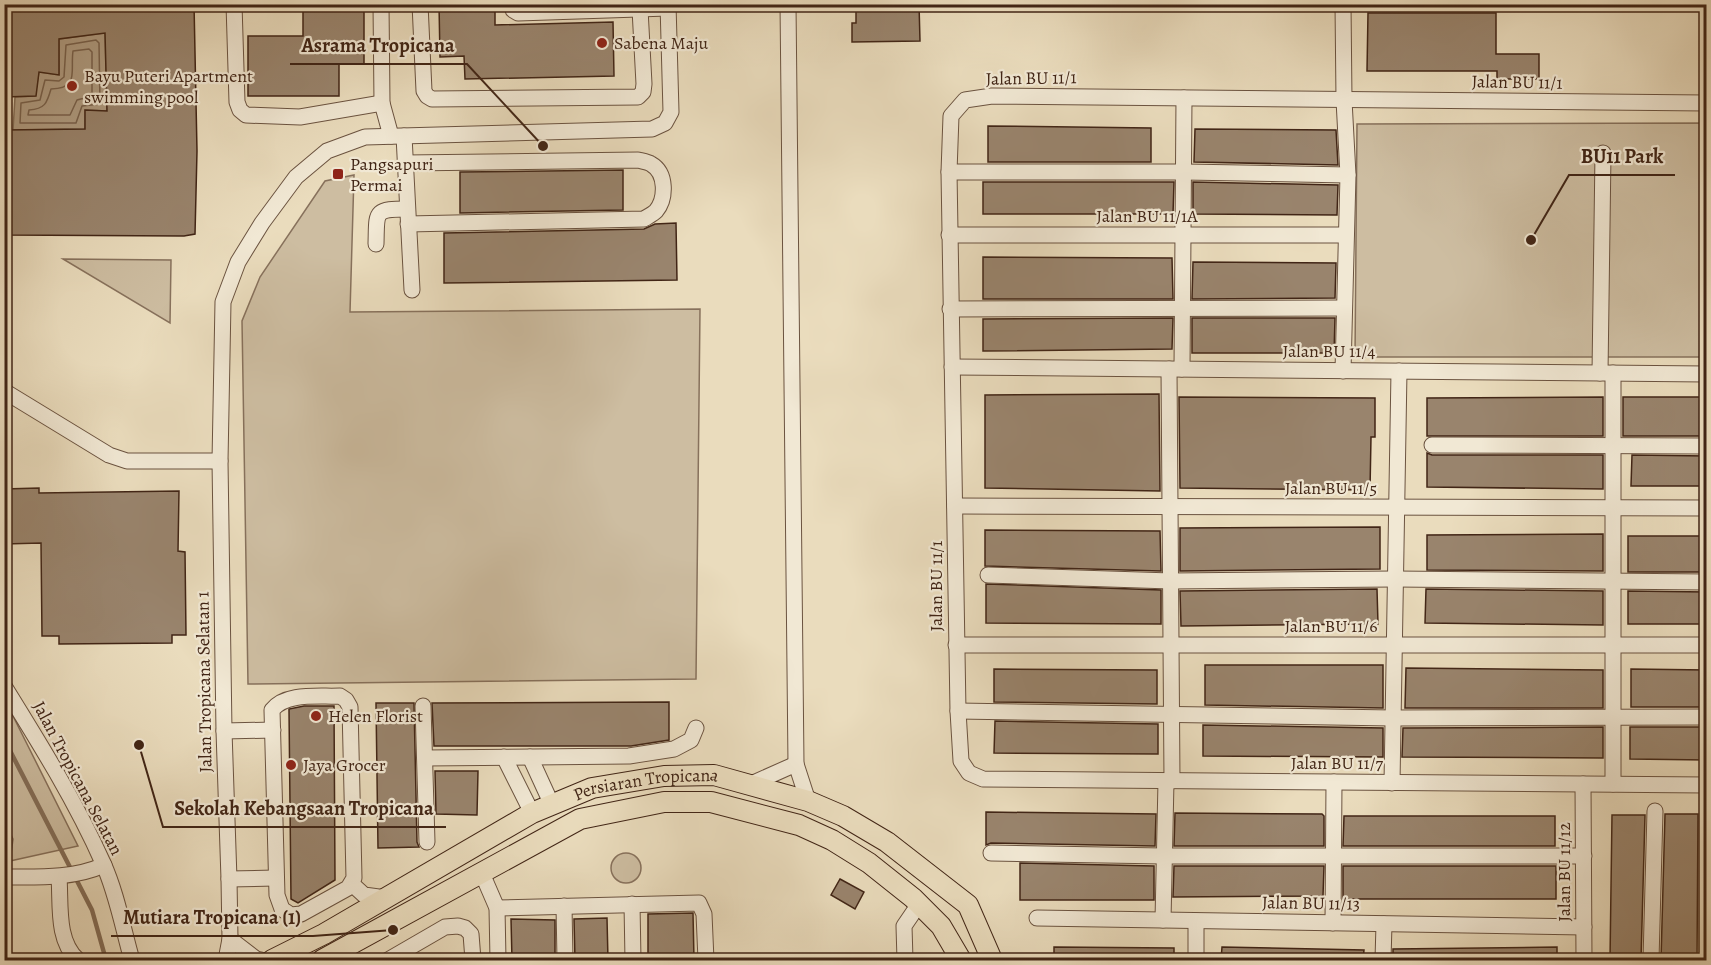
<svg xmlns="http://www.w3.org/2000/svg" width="1711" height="965" font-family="Alegreya,serif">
<rect width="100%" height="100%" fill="#eadcbd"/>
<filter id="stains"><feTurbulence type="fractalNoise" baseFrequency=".00333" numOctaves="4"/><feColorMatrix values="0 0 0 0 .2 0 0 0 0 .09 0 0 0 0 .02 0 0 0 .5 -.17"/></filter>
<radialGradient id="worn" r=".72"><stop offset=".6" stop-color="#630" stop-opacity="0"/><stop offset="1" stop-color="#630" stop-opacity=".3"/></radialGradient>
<g fill="#cdbda1" stroke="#87715c" stroke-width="1.5">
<path d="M1706,123V357H1355L1357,124Z"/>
<path d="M354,175L350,312L700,309L696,679L248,684L242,321L260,277L325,181Z"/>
<path d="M63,259L171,260L170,323Z"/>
<path d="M4,698L78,846L10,861L13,839L4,820Z"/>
<circle cx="626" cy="868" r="15"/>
</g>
<path fill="#b19e84" stroke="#846e58" stroke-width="1.5" d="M105,33L107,111L85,110V129L13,130L15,97L35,96L39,72L59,75V39Z"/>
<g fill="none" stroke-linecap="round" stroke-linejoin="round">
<g stroke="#79624d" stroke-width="1.5">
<path d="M96,40L99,43L100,104L82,106L76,123H20L21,103L40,100L45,80L59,81L64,77L66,45Z"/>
<path d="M89,49L92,52V96L77,100L70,115H28L29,110C45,109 47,103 51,89C80,88 70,72 73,51Z"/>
</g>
<path stroke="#846e58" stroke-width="4.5" d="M4,739L92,910L106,960"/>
</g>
<g fill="#99846d" stroke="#412516" stroke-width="1.5">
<path d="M4,4H194L197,151L195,234L184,236L4,235V130L85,129V110L107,111L105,33L59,39V75L39,72L36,96L4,97Z"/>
<path d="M303,4H364V64H339V96H248V36H303Z"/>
<path d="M439,4H495V25L613,22L614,76L465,79L464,56L440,57Z"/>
<path d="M856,4H919L920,41L852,42V23H856Z"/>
<path d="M1368,13H1496V54H1539V79H1497V71H1367Z"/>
<path d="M988,126L1151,128V162H988Z"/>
<path d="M1195,129L1336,130L1338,165L1194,162Z"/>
<path d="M623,170V210L460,213V172Z"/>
<path d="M983,182H1174L1173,214H983Z"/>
<path d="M1193,182L1338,185L1337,215L1193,214Z"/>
<path d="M676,223L677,280L444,283V233L644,229L655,224Z"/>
<path d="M983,257L1172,258L1173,299H983Z"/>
<path d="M1193,262L1336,263L1335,298L1192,299Z"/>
<path d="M1173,318L1172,349L983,351V319Z"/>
<path d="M1192,318H1335L1334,353H1192Z"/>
<path d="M1159,394L1160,491L985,488V395Z"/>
<path d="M1179,397L1375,398V437H1371L1370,490L1180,488Z"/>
<path d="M1603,397V436H1427V398Z"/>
<rect x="1623" y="397" width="84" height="39"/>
<path d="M1427,453L1432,455H1603V489L1427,487Z"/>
<path d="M1632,455L1707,456V486H1631Z"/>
<path d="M39,488V493L179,491L178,551L185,552L186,635H172V643L59,644V636H42L41,543L4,544V489Z"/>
<path d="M1380,527V569L1180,571V528Z"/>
<path d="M985,530L1160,531L1161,571L985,566Z"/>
<path d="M1603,534V571L1427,570V535Z"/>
<rect x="1628" y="536" width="79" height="36"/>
<path d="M986,584L1161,590V624L986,623Z"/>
<path d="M1377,589L1378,624L1181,626L1180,591Z"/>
<path d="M1426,589L1603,591V625L1425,623Z"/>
<path d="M1628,591L1707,592V624H1628Z"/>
<path d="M1205,665H1383V708L1205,705Z"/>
<path d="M1406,668L1603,670V708H1405Z"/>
<path d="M994,669L1157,670V704L994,702Z"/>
<path d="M1631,669L1707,670V707H1631Z"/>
<path d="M669,702V740L631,746H434L432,703Z"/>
<path d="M376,703H414L417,842L419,847L378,848Z"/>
<path d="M304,706H334L335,880L298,903L291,899L289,709Z"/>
<path d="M995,721L1158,724V754L994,753Z"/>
<path d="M1203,725L1383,728V757L1203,756Z"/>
<path d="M1603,727V758L1402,757L1403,728Z"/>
<path d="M1630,727H1707V760L1630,759Z"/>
<path d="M435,771H478L477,815L436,814Z"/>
<path d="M986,812L1156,814L1155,846L991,843L986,845Z"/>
<path d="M1175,813L1322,814L1324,816V846H1174Z"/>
<path d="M1665,814H1698L1697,960H1661Z"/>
<path d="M1612,815H1645L1641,960H1610Z"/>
<path d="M1344,816H1555V846H1343Z"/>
<path d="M1020,863L1154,866V900H1020Z"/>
<path d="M1174,866H1324L1323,896L1173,897Z"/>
<rect x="1343" y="866" width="213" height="33"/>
<path d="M840,879L864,892L855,909L831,895Z"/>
<path d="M693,913L694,960H648V914Z"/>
<path d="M607,918L608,960H575L574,919Z"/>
<path d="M511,919L555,920V960H512Z"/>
<path d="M1054,947L1174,948V960H1054Z"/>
<path d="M1222,947L1364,950L1363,960H1221Z"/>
<path d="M1557,947V960H1393V949Z"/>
</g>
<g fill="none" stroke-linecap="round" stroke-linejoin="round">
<defs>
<g id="minor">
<path d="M234,4L237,102L240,110L246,115L300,117L382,103"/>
<path d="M381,4L382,103L391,136"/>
<path d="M420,4L424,91L427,96L432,99L638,97L643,92L644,84L640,9"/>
<path d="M512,4L513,10L518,13L668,8"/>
<path d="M788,4L796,764"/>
<path d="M1706,103L992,96L965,100L951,116L949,172L958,711L961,761L969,773L983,779L1706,785"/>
<path d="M404,136L412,290"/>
<path d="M405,163L638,160C642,161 648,162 651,164C667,173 666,199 656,211C653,214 647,217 644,219L408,224"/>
<path d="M949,172H1184L1348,175"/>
<path d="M949,235H1346"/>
<path d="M376,244C377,212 373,209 407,209"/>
<path d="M950,309L1344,308"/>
<path d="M952,367L1706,374"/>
<path d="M1169,369L1172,781"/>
<path d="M1182,369L1184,98"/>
<path d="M1343,371L1348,175L1344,100L1343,4"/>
<path d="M1600,373L1603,153"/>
<path d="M4,391L109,455L127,461H220"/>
<path d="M1432,445L1706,446"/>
<path d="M955,506L1706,508"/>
<path d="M988,575L1171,581L1395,579L1706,582"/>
<path d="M956,645H1706"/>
<path d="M4,686C40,744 76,802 103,863C117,894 123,929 132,960"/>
<path d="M340,696L346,700L350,707L354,878L348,888L301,914L291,915L282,909L277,895L272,710C286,692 319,697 340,696Z"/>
<path d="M423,706L427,842"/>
<path d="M958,711L1393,718L1706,717"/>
<path d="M224,731L273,730"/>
<path d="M504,757L532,813"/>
<path d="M530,757L552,805"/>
<path d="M425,758L629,756L674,749L691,740L696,728"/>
<path d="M1392,783L1399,371"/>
<path d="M751,784L796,764L808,801"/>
<path d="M1583,784L1584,960"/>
<path d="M1613,784V373"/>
<path d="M991,853L1164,856H1584"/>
<path d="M481,871L497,908L498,960"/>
<path d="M4,877C38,877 73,879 104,865"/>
<path d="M59,877C61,904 56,941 78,960"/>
<path d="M229,879L275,878"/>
<path d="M352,884L364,895L386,898"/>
<path d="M632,904L633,960"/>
<path d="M564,906L565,960"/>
<path d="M497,908L699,903L704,914L706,960"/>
<path d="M1037,918L1584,927"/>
<path d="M1163,920L1166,781"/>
<path d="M1333,923L1334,782"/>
<path d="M230,939L256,959L261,960"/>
<path d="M226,960L230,939L229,879L224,731L220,461L223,302L238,262L262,223L296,177L327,151L365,137L652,129L665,123L671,112L668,4"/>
<path d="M388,960L445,927L458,926L465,928L471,934L473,960"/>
<path d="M905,960L904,926L919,904"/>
<path d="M1196,960V921"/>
<path d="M1383,960L1384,924"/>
<path d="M1651,960L1655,811"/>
</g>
<g id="major">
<path id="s1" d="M272,960L324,934L532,813L592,788L664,776L714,775L808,801L843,816L887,842L968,905L992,960"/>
<path d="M322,960L580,819L664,802H711L799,825L832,840L869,863L913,898L941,926L961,960"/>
</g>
</defs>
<use href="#minor" stroke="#6b5340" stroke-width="17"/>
<use href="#major" stroke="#412516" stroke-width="22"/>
<use href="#minor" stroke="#f1e8d4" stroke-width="15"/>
<use href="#major" stroke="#eadcbd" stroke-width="20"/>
</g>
<g fill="#8f2418" stroke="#f1e8d4" stroke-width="2">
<circle cx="602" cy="43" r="6"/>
<circle cx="72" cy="86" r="6"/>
<rect x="332" y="168" width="12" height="12" rx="3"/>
<circle cx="316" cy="716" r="6"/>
<circle cx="291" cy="765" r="6"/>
</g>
<g text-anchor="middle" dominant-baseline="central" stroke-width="4.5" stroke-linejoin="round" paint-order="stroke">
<g font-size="18" fill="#412516" stroke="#f1e8d4" text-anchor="start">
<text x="614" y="43">Sabena Maju</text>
<text x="84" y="76">Bayu Puteri Apartment<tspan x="84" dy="21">swimming pool</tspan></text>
<text x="350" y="164">Pangsapuri<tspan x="350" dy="21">Permai</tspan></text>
<text x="328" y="716">Helen Florist</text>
<text x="303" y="765">Jaya Grocer</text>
</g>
<g font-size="18" fill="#412516" stroke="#f1e8d4">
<text transform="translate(1031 78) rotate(-1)">Jalan BU 11/1</text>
<text transform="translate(1517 82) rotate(1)">Jalan BU 11/1</text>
<text x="1147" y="216">Jalan BU 11/1A</text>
<text x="1329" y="351">Jalan BU 11/4</text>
<text x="1331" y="488">Jalan BU 11/5</text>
<text transform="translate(936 586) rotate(-90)">Jalan BU 11/1</text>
<text x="1331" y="626">Jalan BU 11/6</text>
<text transform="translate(204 682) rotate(-91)">Jalan Tropicana Selatan 1</text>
<text x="1337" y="763">Jalan BU 11/7</text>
<text transform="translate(78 778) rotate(62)">Jalan Tropicana Selatan</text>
<text stroke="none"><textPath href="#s1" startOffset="418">Persiaran Tropicana</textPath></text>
<text transform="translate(1564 872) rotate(-90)">Jalan BU 11/12</text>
<text transform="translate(1311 903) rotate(1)">Jalan BU 11/13</text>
</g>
</g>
<path fill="none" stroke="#412516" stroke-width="2" d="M543 146L467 64H290M1531 240L1569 175H1675M139 745L163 827H446M393 930L313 936H111"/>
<g fill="#412516" stroke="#f1e8d4" stroke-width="2">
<circle cx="543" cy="146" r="6"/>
<circle cx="1531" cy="240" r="6"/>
<circle cx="139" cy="745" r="6"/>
<circle cx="393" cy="930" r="6"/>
</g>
<g font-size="20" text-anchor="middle" font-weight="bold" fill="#412516" stroke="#f1e8d4" stroke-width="4.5" stroke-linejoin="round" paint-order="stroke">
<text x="378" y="52">Asrama Tropicana</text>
<text x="1622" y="163">BU11 Park</text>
<text x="304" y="815">Sekolah Kebangsaan Tropicana</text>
<text x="212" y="924">Mutiara Tropicana (1)</text>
</g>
<rect width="1711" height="965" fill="none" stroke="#eadcbd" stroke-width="24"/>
<rect x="6" y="6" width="1699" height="953" fill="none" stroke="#412516" stroke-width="3"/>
<rect x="12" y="12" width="1687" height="941" fill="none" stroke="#412516" stroke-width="1.5"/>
<rect width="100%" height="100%" filter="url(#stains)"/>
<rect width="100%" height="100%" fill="url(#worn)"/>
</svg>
